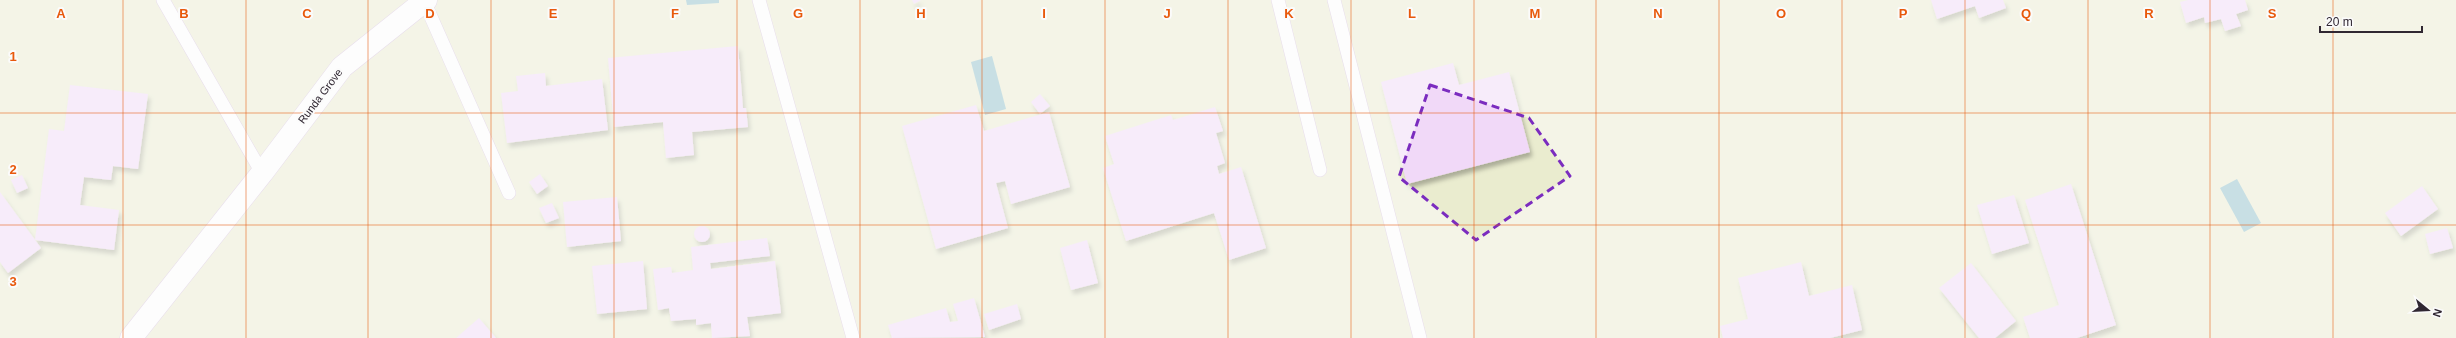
<svg xmlns="http://www.w3.org/2000/svg" width="2456" height="338" font-family="Arial,sans-serif">
<defs>
<filter id="shadow"><feDropShadow dx="2.5" dy="4.5" stdDeviation="2" flood-color="#0004"/></filter>
</defs>
<rect width="100%" height="100%" fill="#fbfbfb"/>
<rect fill="#eaeccf" x="0" y="0" width="2456" height="338"/>
<g fill="#8abdc8">
<path d="M686,0H719V3L687,5Z"/>
<path d="M992,56L1006,109L985,115L971,62Z"/>
<path d="M2237,179L2261,223L2244,232L2220,188Z"/>
</g>
<g fill="#f1d9f8" filter="url(#shadow)">
<path d="M912,0H921L914,4Z"/>
<path d="M1931,0H2003L2006,8L1979,18L1975,6L1937,19Z"/>
<path d="M2188,0H2245L2248,10L2236,14L2241,26L2225,31L2221,19L2205,23L2204,17L2186,23L2180,2Z"/>
<path d="M738,46L743,108H746L748,127L692,132L694,155L666,158L663,122L614,127L608,58Z"/>
<path d="M1453,63L1459,85L1509,72L1530,152L1407,184L1381,82Z"/>
<path d="M545,73L546,86L602,79L608,130L507,143L501,93L518,91L516,76Z"/>
<path d="M70,85L148,94L138,169L113,166L111,180L84,177L80,205L119,210L114,250L35,240L49,129L64,131Z"/>
<path d="M1040,94L1050,106L1040,114L1031,102Z"/>
<path d="M976,105L984,131L1049,112L1070,187L1011,204L1005,181L996,183L1008,228L936,249L902,126Z"/>
<path d="M1215,107L1223,131L1216,133L1225,163L1217,166L1219,174L1241,167L1266,248L1229,260L1214,213L1126,241L1103,168L1114,164L1105,136L1171,115L1173,120Z"/>
<path d="M540,174L548,186L537,194L529,182Z"/>
<path d="M22,175L28,188L17,193L11,180Z"/>
<path d="M2071,184L2116,325L2077,338H2030L2023,317L2059,305L2025,200Z"/>
<path d="M2422,186L2438,209L2401,236L2385,213Z"/>
<path d="M0,192L41,248L8,273L0,262Z"/>
<path d="M2014,195L2029,243L1992,254L1977,205Z"/>
<path d="M617,197L621,241L567,247L563,202Z"/>
<path d="M552,203L559,218L546,223L539,208Z"/>
<circle cx="702" cy="234" r="8"/>
<path d="M2447,228L2453,248L2430,254L2425,234Z"/>
<path d="M767,238L770,256L710,263L711,269L775,261L781,313L747,317L750,336L712,338L711,323L696,325V319L671,321L669,308L658,310L653,269L671,267L672,273L693,270L691,247Z"/>
<path d="M1087,240L1098,283L1071,290L1060,248Z"/>
<path d="M643,261L647,309L597,314L592,266Z"/>
<path d="M1801,262L1809,296L1852,285L1862,330L1830,338H1723L1720,326L1748,319L1738,278Z"/>
<path d="M1971,263L2016,321L1995,338H1979L1939,288Z"/>
<path d="M974,298L985,337L892,338L888,325L946,308L950,322L958,321L953,304Z"/>
<path d="M1017,304L1021,319L989,330L984,314Z"/>
<path d="M479,318L496,338H456Z"/>
</g>
<g fill="none" stroke-linecap="round" stroke-linejoin="round">
<defs>
<g id="service">
<path d="M163,0L262,173"/>
<path d="M759,0L853,338"/>
<path d="M1278,0L1320,170"/>
<path d="M1334,0L1420,338"/>
<path d="M424,1L509,193"/>
</g>
<path id="minor" d="M131,338L262,173L342,67L426,0"/>
</defs>
<use href="#service" stroke="#d1b9d8" stroke-width="14"/>
<use href="#minor" stroke="#d1b9d8" stroke-width="23"/>
<use href="#service" stroke="#fff" stroke-width="13"/>
<use href="#minor" stroke="#fff" stroke-width="22"/>
</g>
<path d="M0 0H2456V338H0ZM1430,85L1529,118L1570,176L1476,240L1399,177Z" fill="#fbfbfb" fill-opacity=".55" fill-rule="evenodd"/>
<path fill="none" stroke="#7b2cbf" stroke-width="3" stroke-dasharray="8 5" stroke-linejoin="round" d="M1430,85L1529,118L1570,176L1476,240L1399,177Z"/>
<path fill="none" stroke="#e8590c" stroke-width="1" stroke-opacity="0.55" d="M123,0V338M246,0V338M368,0V338M491,0V338M614,0V338M737,0V338M860,0V338M982,0V338M1105,0V338M1228,0V338M1351,0V338M1474,0V338M1596,0V338M1719,0V338M1842,0V338M1965,0V338M2088,0V338M2210,0V338M2333,0V338M0,113H2456M0,225H2456"/>
<g text-anchor="middle" dominant-baseline="central" stroke-width="4" stroke-linejoin="round" paint-order="stroke">
<g font-size="11" fill="#302732" stroke="#fbfbfb">
<text transform="translate(320 96) rotate(-53)">Runda Grove</text>
</g>
</g>
<g font-size="13" text-anchor="middle" font-weight="bold" fill="#e8590c" stroke="#fbfbfb" stroke-width="4" stroke-linejoin="round" paint-order="stroke">
<text x="61" y="18">A</text>
<text x="184" y="18">B</text>
<text x="307" y="18">C</text>
<text x="430" y="18">D</text>
<text x="553" y="18">E</text>
<text x="675" y="18">F</text>
<text x="798" y="18">G</text>
<text x="921" y="18">H</text>
<text x="1044" y="18">I</text>
<text x="1167" y="18">J</text>
<text x="1289" y="18">K</text>
<text x="1412" y="18">L</text>
<text x="1535" y="18">M</text>
<text x="1658" y="18">N</text>
<text x="1781" y="18">O</text>
<text x="1903" y="18">P</text>
<text x="2026" y="18">Q</text>
<text x="2149" y="18">R</text>
<text x="2272" y="18">S</text>
<text x="13" y="61">1</text>
<text x="13" y="174">2</text>
<text x="13" y="286">3</text>
</g>
<g transform="translate(2428 310) rotate(108)" stroke="#fbfbfb" stroke-width="3" paint-order="stroke">
<path d="M0-3L7 15L0 10L-7 15Z" fill="#302732"/>
<text y="-6" font-size="11" font-weight="bold" text-anchor="middle" fill="#302732">N</text>
</g>
<path d="M2320 26v6h102v-6" fill="none" stroke="#302732" stroke-width="2"/>
<text x="2326" y="26" font-size="12" fill="#302732" stroke="#fbfbfb" stroke-width="3" paint-order="stroke">20 m</text>
</svg>
